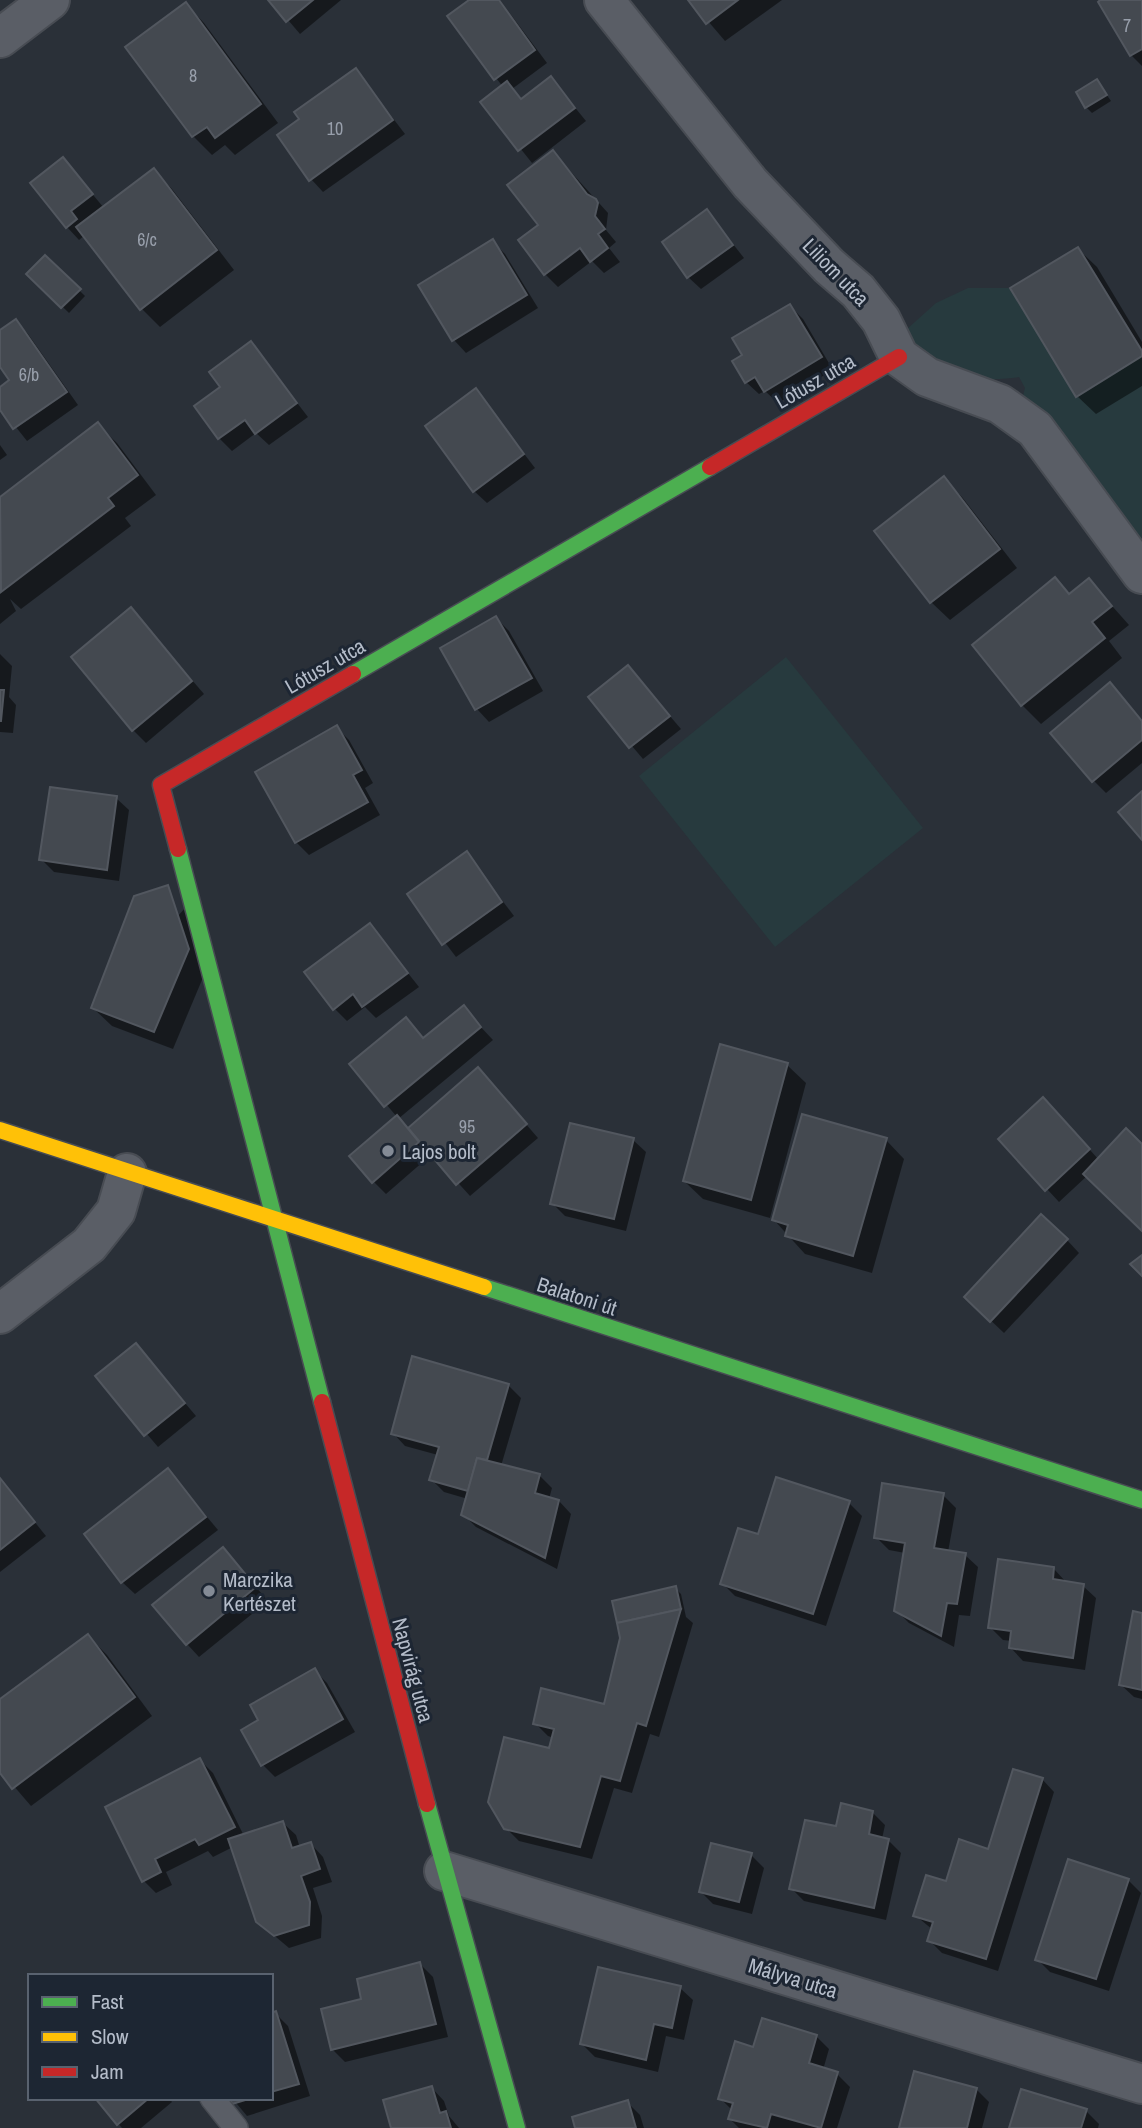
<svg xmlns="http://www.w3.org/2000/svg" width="1142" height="2128" font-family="'Archivo Narrow',sans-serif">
<rect width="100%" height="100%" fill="#2a3038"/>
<g fill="#273a3e">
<path d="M968,288H1010L1076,396L1142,356V574L1020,408L1025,388L1019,377C989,382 953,377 924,367L906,330L936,303Z"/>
<path d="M786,657L923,828L775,947L639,776Z"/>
</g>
<g fill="#0007">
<path d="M271,0H341L300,34Z"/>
<path d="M472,0H500L547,63L512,89L522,99L551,78L586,121L532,163L483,102L503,87L449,16Z"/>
<path d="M690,0H782L725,41Z"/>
<path d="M1104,0H1142V66L1131,55Z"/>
<path d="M186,4L204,23L278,123L235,155L225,145L212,155L193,136Z"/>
<path d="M356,70L405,134L323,192L311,179L301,120Z"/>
<path d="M1097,81L1111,101L1092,113L1086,107Z"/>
<path d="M553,152L608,213L606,230L616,242L609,248L620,262L604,273L592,261L558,287L545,274L540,226Z"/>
<path d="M63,159L104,208L154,170L172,189L234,270L160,327L141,308L85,235L79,240L67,227Z"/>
<path d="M707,211L744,258L701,289L688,277Z"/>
<path d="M493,242L505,254L538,308L466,353L454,340Z"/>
<path d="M1078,249L1097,267L1142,342V386L1096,414L1077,396Z"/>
<path d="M45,257L85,296L69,313L29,274Z"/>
<path d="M790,306L803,319L833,370L778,403L765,391L759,394L746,382L744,356Z"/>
<path d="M16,321L28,334L78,405L27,441L0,407V389L12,381L0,364V332Z"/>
<path d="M251,343L308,417L269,445L256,433L232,451L219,438L222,387Z"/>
<path d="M476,391L535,468L487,503L474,491Z"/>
<path d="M98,425L117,443L156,495L125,518L131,526L21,609L10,599L16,611L0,624V499Z"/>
<path d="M0,445L7,455L0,460Z"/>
<path d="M944,479L962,497L1017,568L950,620L931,602Z"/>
<path d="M1055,579L1071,595L1089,580L1129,625L1109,641L1122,658L1041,724L1022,705Z"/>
<path d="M131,609L204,694L146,743L133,730Z"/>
<path d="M496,618L509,631L543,691L489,722L477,709L442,649Z"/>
<path d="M0,654L12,666L9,697L16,705L13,733L0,732Z"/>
<path d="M628,667L681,729L643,759L591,698Z"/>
<path d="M1142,721V763L1106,793L1093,780Z"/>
<path d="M337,728L349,740L373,783L365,788L380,815L309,855L296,842Z"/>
<path d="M116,798L129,810L119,881L54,872L41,859Z"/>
<path d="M467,854L514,916L456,957L409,895Z"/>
<path d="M187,906L207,968L173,1049L112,1026L93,1008Z"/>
<path d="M370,925L419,987L376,1018L365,1007L347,1021L334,1008Z"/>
<path d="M463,1008L493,1040L398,1119L409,1129L478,1069L538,1138L470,1196L432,1154L386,1194L373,1181L397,1117L352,1064L406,1019L425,1039Z"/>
<path d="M787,1065L806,1083L770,1218L703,1199L684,1181Z"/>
<path d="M1056,1112L1099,1160L1142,1146V1229L1087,1176L1059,1202L1047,1189Z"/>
<path d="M633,1140L646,1152L626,1231L565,1216L552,1203Z"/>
<path d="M886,1140L904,1159L872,1273L805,1254L774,1220Z"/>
<path d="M1067,1240L1079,1253L1004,1333L966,1297Z"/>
<path d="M136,1345L196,1416L158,1447L98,1376Z"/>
<path d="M508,1385L521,1398L501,1466L539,1475L552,1488L549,1499L559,1501L571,1514L557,1569L476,1527L463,1514L468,1499L444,1492L431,1479L438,1455L405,1446L393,1433Z"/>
<path d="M168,1470L218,1530L135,1594L122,1582Z"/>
<path d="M0,1479L46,1536L0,1572Z"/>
<path d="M943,1495L956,1508L948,1552L965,1555L978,1567L970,1616L959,1615L954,1647L909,1623L896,1610L905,1553L889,1550L876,1537Z"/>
<path d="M849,1503L862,1516L826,1626L735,1596L722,1583L759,1537Z"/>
<path d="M223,1549L268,1601L199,1657L187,1644Z"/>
<path d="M1054,1569L1066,1582L1083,1586L1096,1598L1085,1670L1023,1661L1011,1648L1012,1641L1003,1640L990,1627Z"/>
<path d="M675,1588L681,1594L686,1617L693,1623L659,1737L650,1734L632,1793L614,1788L592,1859L519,1841L505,1827L551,1750L554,1738L548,1736L535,1723L605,1706Z"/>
<path d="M1142,1615V1699L1134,1697L1121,1685Z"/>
<path d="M88,1636L107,1655L152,1716L31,1806L0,1770V1702Z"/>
<path d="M315,1671L327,1683L355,1732L275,1777L263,1765L261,1721Z"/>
<path d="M200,1760L213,1773L244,1836L283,1823L296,1835L300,1848L311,1844L323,1857L332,1882L313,1888L322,1916L321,1938L289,1948L257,1921L233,1847L213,1857L208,1851L166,1872L172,1885L156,1893L144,1881Z"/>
<path d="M1042,1779L1054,1792L998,1971L942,1953L929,1940L933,1930L915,1915L947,1884L990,1851Z"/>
<path d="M872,1812L885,1825L882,1839L888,1840L901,1853L886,1920L804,1901L791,1888L837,1828Z"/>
<path d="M751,1855L764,1868L752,1914L713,1904L701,1892Z"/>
<path d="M1128,1880L1141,1893L1109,1991L1050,1972L1037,1959Z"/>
<path d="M420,1964L433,1977L448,2037L345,2062L333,2050L363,2000Z"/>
<path d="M680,1988L693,2000L684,2040L666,2036L658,2072L595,2057L582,2044Z"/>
<path d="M275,2013L288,2026L310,2096L247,2116L232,2098H271V2015Z"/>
<path d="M816,2036L829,2049L823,2070L837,2074L850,2087L837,2128H739L730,2119L732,2110L720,2098L754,2049Z"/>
<path d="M432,2088L444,2101L449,2116L459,2128H393Z"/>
<path d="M976,2089L989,2102L982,2128H901Z"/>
<path d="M97,2098H169L172,2102L141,2128H122Z"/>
<path d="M627,2102L640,2115L644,2128H577Z"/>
<path d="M1086,2111L1099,2124L1098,2128H1011Z"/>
</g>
<g fill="#444950" stroke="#52575f" stroke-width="2">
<path d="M268,0H313L286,22Z"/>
<path d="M469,0H499L535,50L494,80L447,16Z"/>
<path d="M688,0H738L706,24Z"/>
<path d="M1100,0H1142V49L1130,56L1098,2Z"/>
<path d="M186,2L261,104L215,138L207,127L192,137L125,47Z"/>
<path d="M356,68L393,120L309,181L277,135L299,119L294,112Z"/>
<path d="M551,76L575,108L518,151L480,102L507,81L521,99Z"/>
<path d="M1097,79L1107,95L1085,108L1076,92Z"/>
<path d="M553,150L587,194L596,199L598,203L595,216L605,229L598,234L608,248L590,262L580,248L544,275L518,240L538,225L507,185Z"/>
<path d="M63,157L93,194L71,211L77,219L66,228L30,183Z"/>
<path d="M154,168L217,250L140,310L76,227Z"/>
<path d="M707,209L733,245L687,278L662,242Z"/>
<path d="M493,239L527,295L452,341L418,285Z"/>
<path d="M1078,247L1142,351V356L1076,397L1010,288Z"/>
<path d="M45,255L81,289L61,308L26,274Z"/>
<path d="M790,304L822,357L764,392L755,377L745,383L732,361L742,355L732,338Z"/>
<path d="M16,319L67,392L13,429L0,410V387L9,380L0,367V330Z"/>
<path d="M251,341L297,403L255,434L245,420L218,439L194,406L220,387L209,372Z"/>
<path d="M476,388L524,454L473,492L425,426Z"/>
<path d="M98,422L138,475L108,498L114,506L1,592L0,497Z"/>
<path d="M944,476L1000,549L930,603L874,531Z"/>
<path d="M1055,577L1069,594L1089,578L1112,606L1092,622L1105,638L1021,706L972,645Z"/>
<path d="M131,607L192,681L132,731L71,657Z"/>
<path d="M496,616L532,678L475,710L440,648Z"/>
<path d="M628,665L670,716L629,748L588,697Z"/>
<path d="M1110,682L1142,721V740L1092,782L1050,733Z"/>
<path d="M0,690H4L1,721H0Z"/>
<path d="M337,725L362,770L353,775L368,802L295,843L255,772Z"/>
<path d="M50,787L117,796L107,870L39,860Z"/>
<path d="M1142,791V840L1118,812Z"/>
<path d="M467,851L502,902L442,945L407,894Z"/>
<path d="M168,885L189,949L154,1032L91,1008L134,896Z"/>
<path d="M370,923L408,973L362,1007L353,994L333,1010L304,972Z"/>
<path d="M464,1005L481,1027L384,1107L349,1064L406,1017L423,1038Z"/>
<path d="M720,1044L788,1063L751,1200L683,1181Z"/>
<path d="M478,1067L527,1124L456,1185L408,1128Z"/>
<path d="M1043,1097L1090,1149L1045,1191L998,1139Z"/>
<path d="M802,1114L887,1138L853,1256L785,1236L788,1225L772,1220Z"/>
<path d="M397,1115L419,1142L372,1183L349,1156Z"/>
<path d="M570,1123L634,1138L614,1219L550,1204Z"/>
<path d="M1126,1128L1142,1144V1231L1083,1174Z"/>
<path d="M1041,1214L1068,1239L990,1322L964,1297Z"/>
<path d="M1142,1255V1276L1130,1264Z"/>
<path d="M136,1343L185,1403L144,1436L95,1376Z"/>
<path d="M412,1356L509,1384L487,1460L477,1458L468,1491L429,1480L439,1447L391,1434Z"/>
<path d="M477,1458L540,1474L535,1493L559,1500L545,1558L461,1515Z"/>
<path d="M168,1468L206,1517L121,1583L84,1534Z"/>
<path d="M776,1477L850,1501L813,1614L720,1584L738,1528L758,1534Z"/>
<path d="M0,1478L35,1522L0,1550Z"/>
<path d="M882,1483L944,1493L934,1548L966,1553L957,1604L947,1603L941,1636L894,1611L905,1543L874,1538Z"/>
<path d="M223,1547L256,1587L186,1645L152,1605Z"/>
<path d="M998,1559L1054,1567L1053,1579L1084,1584L1073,1658L1009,1648L1011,1631L988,1628Z"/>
<path d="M676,1586L681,1609L617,1623L612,1601Z"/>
<path d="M681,1609L646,1726L637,1723L620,1781L601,1776L580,1847L504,1829L488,1802L504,1737L549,1748L554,1729L533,1724L541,1688L604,1704L620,1638L617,1623Z"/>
<path d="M1133,1611L1142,1613V1690L1119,1685Z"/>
<path d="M88,1634L135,1697L12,1789L0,1773V1699Z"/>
<path d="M315,1668L343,1719L261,1766L241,1730L258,1720L250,1705Z"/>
<path d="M200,1758L235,1827L199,1845L195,1839L155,1859L161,1872L142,1882L105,1807Z"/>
<path d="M1013,1769L1043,1778L986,1959L927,1941L933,1922L913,1916L926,1875L946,1881L959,1839L988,1849Z"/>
<path d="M841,1803L873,1811L869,1834L889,1839L874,1908L789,1889L805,1820L836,1826Z"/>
<path d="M283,1821L292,1848L311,1842L320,1869L301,1876L310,1902L309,1925L274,1936L256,1922L228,1839Z"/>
<path d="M711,1843L752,1853L739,1902L699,1892Z"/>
<path d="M1068,1859L1129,1879L1096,1979L1035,1960Z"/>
<path d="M420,1962L436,2024L331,2050L321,2009L361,1999L357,1979Z"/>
<path d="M598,1967L681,1986L672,2028L654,2024L646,2060L580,2044Z"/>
<path d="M276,2011L299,2084L271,2092V2013Z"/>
<path d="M762,2018L817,2035L809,2063L838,2072L821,2128L771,2114L767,2128L728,2119L733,2103L718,2099L735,2041L753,2047Z"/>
<path d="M914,2071L977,2088L967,2128H899Z"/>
<path d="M432,2086L440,2113L446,2111L451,2128H391L383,2100Z"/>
<path d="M1021,2089L1087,2109L1081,2128H1009Z"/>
<path d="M95,2098H149L117,2125Z"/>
<path d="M230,2098H252L232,2104Z"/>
<path d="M628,2100L636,2128H575L572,2117Z"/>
</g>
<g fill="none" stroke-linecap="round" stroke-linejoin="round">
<defs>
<path id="lane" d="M212,2098L236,2128"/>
<g id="street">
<path d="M604,0L750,183L829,266L858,291L881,320L899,357L927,377L1000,404L1035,429L1142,574"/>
<path d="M0,38L50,0"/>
<path d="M0,1314L89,1245L116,1211L127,1173"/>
<path d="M444,1871L1142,2084"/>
</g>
<g id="fast">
<path d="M353,674L710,467"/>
<path d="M178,849L322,1402"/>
<path d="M484,1287L1142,1500"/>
<path d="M427,1804L517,2128"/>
</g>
<path id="slow" d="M0,1130L484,1287"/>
<g id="jam">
<path d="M710,467L899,357"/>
<path d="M178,849L161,785L353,674"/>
<path d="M322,1402L427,1804"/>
</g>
</defs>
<use href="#lane" stroke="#484c53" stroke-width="26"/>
<use href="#street" stroke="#484c53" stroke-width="42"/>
<use href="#fast" stroke="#484c53" stroke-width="19"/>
<use href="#slow" stroke="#484c53" stroke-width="19"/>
<use href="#jam" stroke="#484c53" stroke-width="19"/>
<use href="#lane" stroke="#5a5e66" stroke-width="23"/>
<use href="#street" stroke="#5a5e66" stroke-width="38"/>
<use href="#fast" stroke="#4caf50" stroke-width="16"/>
<use href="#slow" stroke="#ffc107" stroke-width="16"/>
<use href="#jam" stroke="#c62828" stroke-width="16"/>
</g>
<g fill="#848b96" stroke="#1d2633" stroke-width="2.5">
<circle cx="388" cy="1151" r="7"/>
<circle cx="209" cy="1591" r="7"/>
</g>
<g text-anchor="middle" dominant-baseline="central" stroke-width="6" stroke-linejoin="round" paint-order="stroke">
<g font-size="18" fill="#989fab">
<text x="1127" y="25">7</text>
<text x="193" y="75">8</text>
<text x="335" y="128">10</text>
<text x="147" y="239">6/c</text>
<text x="29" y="374">6/b</text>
<text x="467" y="1126">95</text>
</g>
<g font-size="21" fill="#b4bcc9" stroke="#1d2633">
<text transform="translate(836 272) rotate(46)">Liliom utca</text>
<text transform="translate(815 381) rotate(-30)">Lótusz utca</text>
<text transform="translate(325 666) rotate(-30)">Lótusz utca</text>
<text transform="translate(577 1296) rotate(18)">Balatoni út</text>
<text transform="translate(413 1670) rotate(75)">Napvirág utca</text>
<text transform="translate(793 1978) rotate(17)">Mályva utca</text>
</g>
<g font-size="21" fill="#b4bcc9" stroke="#1d2633" text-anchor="start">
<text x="402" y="1151">Lajos bolt</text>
<text x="223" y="1579">Marczika<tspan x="223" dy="24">Kertészet</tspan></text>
</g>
</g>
<rect x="28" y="1974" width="245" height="126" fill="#1d2633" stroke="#59626f" stroke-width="2"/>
<rect x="42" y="1997" width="35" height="10" fill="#4caf50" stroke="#59626f" stroke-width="2"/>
<text x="91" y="2009" font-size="21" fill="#b4bcc9">Fast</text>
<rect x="42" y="2032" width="35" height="10" fill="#ffc107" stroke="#59626f" stroke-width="2"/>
<text x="91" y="2044" font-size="21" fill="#b4bcc9">Slow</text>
<rect x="42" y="2067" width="35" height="10" fill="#c62828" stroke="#59626f" stroke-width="2"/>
<text x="91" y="2079" font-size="21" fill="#b4bcc9">Jam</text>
</svg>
